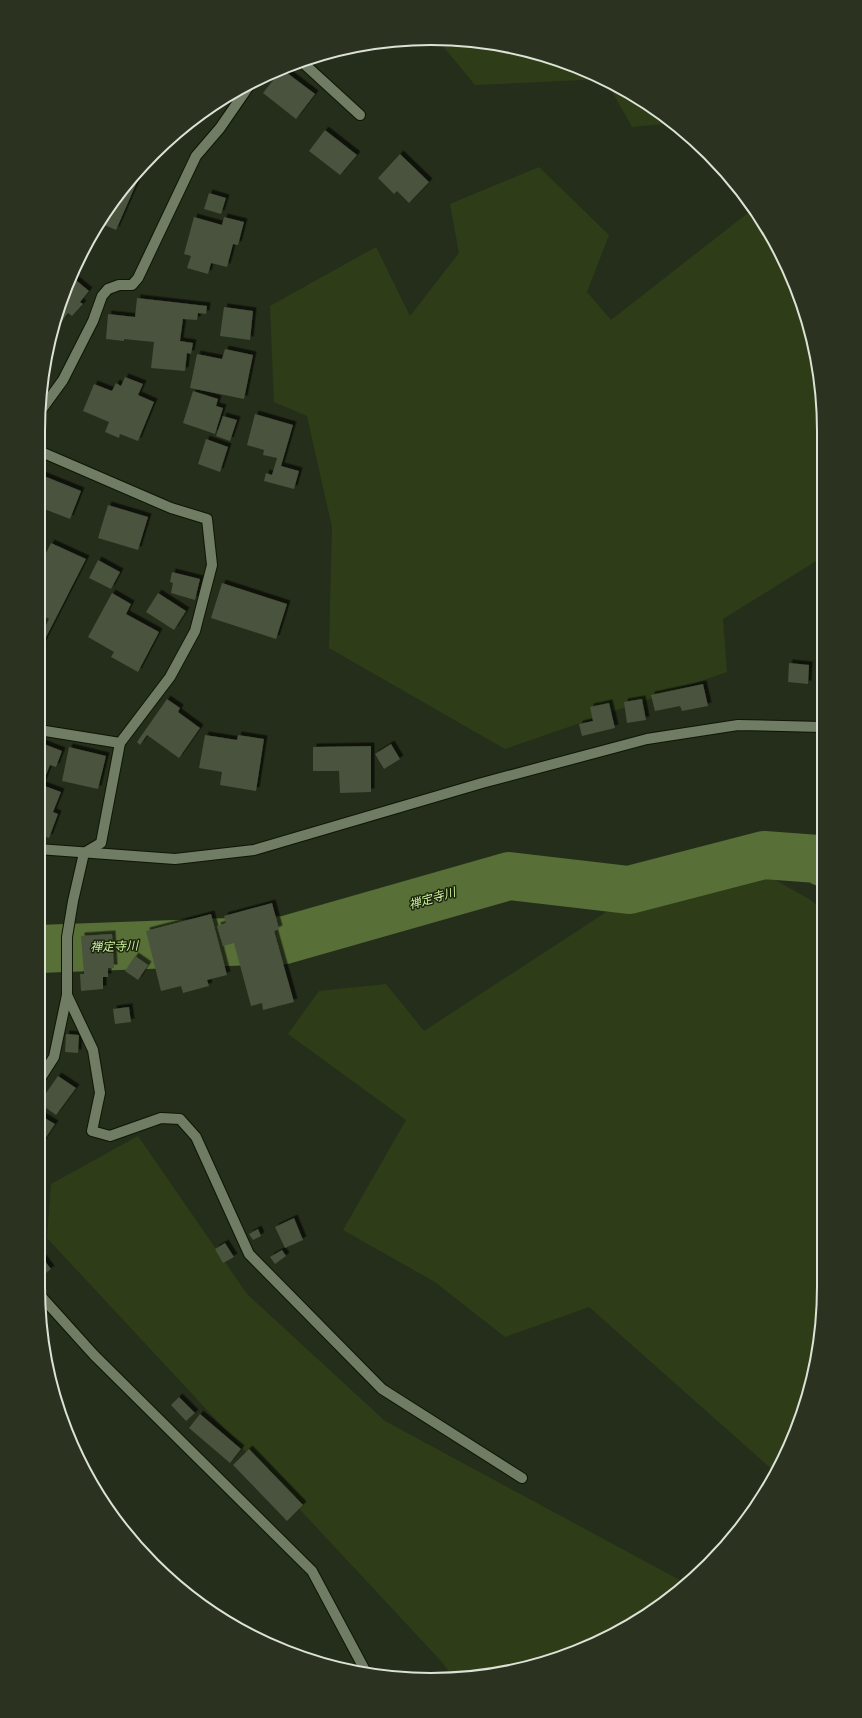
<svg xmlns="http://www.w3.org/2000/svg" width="862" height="1718" font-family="'PT Sans Narrow','Noto Sans JP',sans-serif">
<defs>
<filter id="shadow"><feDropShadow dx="3.5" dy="-3.5" stdDeviation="0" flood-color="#0009"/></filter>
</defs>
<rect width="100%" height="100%" fill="#252e1a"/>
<g fill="#2e3d18">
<path d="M437,39H456L533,51L605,78L674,123L632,127L605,79L475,85Z"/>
<path d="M539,167L609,235L587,292L611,320L753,209L794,281L821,380V558L723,619L727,672L505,749L329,648L332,527L307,416L274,402L270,306L376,247L410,316L459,253L450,204Z"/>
<path d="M763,873L809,899L822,909L823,1312L811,1388L784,1461L776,1473L589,1307L505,1337L435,1282L343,1230L406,1120L288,1034L319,991L386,984L424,1031L617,905Z"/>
<path d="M138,1136L247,1294L385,1421L687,1584C624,1640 538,1675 454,1678L441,1661L47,1238L51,1184Z"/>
</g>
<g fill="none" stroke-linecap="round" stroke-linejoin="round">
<path stroke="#586f37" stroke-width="48" d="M38,949L285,940L509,876L629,890L764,855L818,859L822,862"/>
</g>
<g fill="#49523c" filter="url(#shadow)">
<path d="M282,69L315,94L296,119L263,93Z"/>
<path d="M325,130L357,155L340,175L309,151Z"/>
<path d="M400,154L429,182L409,203L397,191L394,194L378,178Z"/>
<path d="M144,166L116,230L100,223L119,192Z"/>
<path d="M209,193L226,198L221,214L204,209Z"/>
<path d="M194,217L222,225L224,217L244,222L238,245L233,244L227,267L211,263L208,274L187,268L191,256L184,254Z"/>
<path d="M71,276L89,291L80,302L83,304L72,316L68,313L62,321L56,316Z"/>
<path d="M137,298L207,306L206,314L198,313L197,320L183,319L180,341L193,343L191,354L187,353L185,371L151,368L154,342L124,339V341L106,339L108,314L135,317Z"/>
<path d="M224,307L253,311L250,340L220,336Z"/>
<path d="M225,349L253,355L244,399L190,388L197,354L222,359Z"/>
<path d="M125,377L143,384L138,395L154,402L138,441L120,434L119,438L105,432L109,422L83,411L94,384L112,391L116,383L121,386Z"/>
<path d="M193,391L218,399L216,406L223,408L215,434L183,423Z"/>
<path d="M255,414L293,425L281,466L299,471L294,489L264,481L266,473L272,475L277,458L263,455L264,450L247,445Z"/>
<path d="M223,416L237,420L230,441L216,436Z"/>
<path d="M206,439L228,447L220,472L198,464Z"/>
<path d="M39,474L81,491L70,519L39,507Z"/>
<path d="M108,505L148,517L138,550L98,538Z"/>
<path d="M51,543L86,559L39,651V626L44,629L49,619L39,614V567Z"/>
<path d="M98,560L120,572L111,589L89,578Z"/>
<path d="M172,572L200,579L195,600L171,593L173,583L170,582Z"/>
<path d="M222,583L287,604L276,639L211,618Z"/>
<path d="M112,593L131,604L126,614L159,632L138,672L111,657L114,652L88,637Z"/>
<path d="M158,593L186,611L174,630L146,612Z"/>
<path d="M789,663L809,665L808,684L788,682Z"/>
<path d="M818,665H821L822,699H818Z"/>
<path d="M703,684L708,706L682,711L680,706L655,711L651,695Z"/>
<path d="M167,699L180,708L178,712L200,728L179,758L147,735L140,745L137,742Z"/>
<path d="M642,699L646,720L627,723L624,702Z"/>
<path d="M609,703L615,728L582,736L579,724L593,721L590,707Z"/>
<path d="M205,735L237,740L238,735L264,739L256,791L220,785L222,772L199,768Z"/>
<path d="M39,742L62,751L56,767L50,765L42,785L61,792L53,812L58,814L49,838L38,834Z"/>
<path d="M391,744L400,759L384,769L375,754Z"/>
<path d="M371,746V792L340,793L339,771H313V747Z"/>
<path d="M69,747L106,756L98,789L62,781Z"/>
<path d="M272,903L279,929L274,931L294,1002L263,1010L262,1003L251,1006L234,943L223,946L217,926L226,923L224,916Z"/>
<path d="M211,914L227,975L207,980L209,986L183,993L181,986L161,991L146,931Z"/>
<path d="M112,934L114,968H108V977H103V989L81,991L80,974H84L81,936Z"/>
<path d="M135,956L148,965L138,980L125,971Z"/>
<path d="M129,1007L131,1022L115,1024L113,1009Z"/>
<path d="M66,1034L79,1035L78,1053L65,1052Z"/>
<path d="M58,1076L76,1088L56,1115L39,1103Z"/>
<path d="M38,1114L55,1124L38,1149Z"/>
<path d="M294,1218L303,1240L285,1248L275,1227Z"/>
<path d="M258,1229L261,1236L253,1240L249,1234Z"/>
<path d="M225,1243L234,1257L223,1263L215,1249Z"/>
<path d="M282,1250L286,1256L275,1264L270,1257Z"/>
<path d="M38,1252L51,1269L42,1276L38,1271Z"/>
<path d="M179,1397L195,1413L186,1421L171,1405Z"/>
<path d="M200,1414L241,1449L230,1463L189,1428Z"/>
<path d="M249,1449L303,1505L287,1521L233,1465Z"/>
</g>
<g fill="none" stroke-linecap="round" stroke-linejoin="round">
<defs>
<g id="minor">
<path d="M301,61L360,115"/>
<path d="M39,413L63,380L93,321L102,296L108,289L119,285H132L138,278L196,156L220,128L251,83"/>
<path d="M39,451L171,508L207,519L212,565L195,631L170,677L120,743L101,843L84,853L73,901L67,937V995L93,1050L100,1093L92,1131L110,1136L161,1118L180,1119L196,1137L249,1254L382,1389L522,1478"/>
<path d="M39,730L120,743"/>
<path d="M38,849L175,859L254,850L482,783L647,739L738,725L822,727"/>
<path d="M38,1082L54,1057L67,995"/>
<path d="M39,1294L94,1355L312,1571L367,1674"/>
</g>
</defs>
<use href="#minor" stroke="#0f1604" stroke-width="12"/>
<use href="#minor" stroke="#717c64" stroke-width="10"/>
</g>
<g text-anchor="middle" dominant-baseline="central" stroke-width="3" stroke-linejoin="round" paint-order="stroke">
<g font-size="12" font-style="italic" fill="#ccf09c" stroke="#1c2410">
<text transform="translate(432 898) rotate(-16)">禅定寺川</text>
<text transform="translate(114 946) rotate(-2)">禅定寺川</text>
</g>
</g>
<path d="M0 0H862V1718H0ZM431 45H431A386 386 0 0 1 817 431V1287A386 386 0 0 1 431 1673H431A386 386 0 0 1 45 1287V431A386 386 0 0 1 431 45Z" fill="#2b3320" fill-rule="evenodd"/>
<path fill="none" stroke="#dce2d5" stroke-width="2" d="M431 45H431A386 386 0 0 1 817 431V1287A386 386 0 0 1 431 1673H431A386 386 0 0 1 45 1287V431A386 386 0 0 1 431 45Z"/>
</svg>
